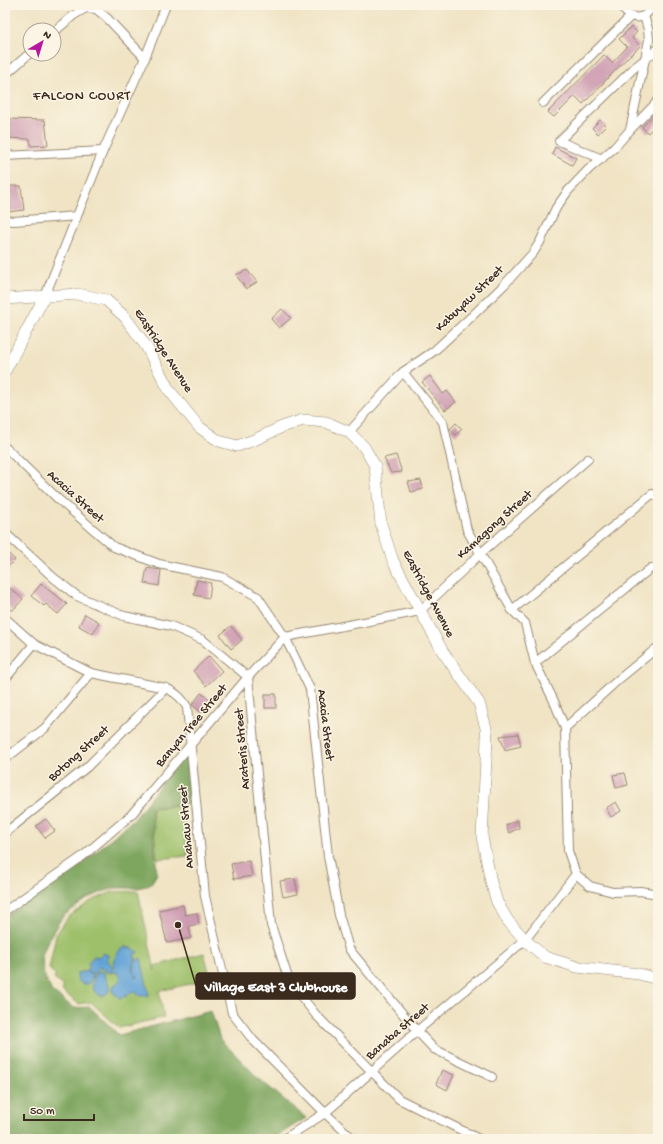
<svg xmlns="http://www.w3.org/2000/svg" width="663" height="1144" font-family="'Gochi Hand',sans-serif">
<rect width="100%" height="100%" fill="#fcf5e5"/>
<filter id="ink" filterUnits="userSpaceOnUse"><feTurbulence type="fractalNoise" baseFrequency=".025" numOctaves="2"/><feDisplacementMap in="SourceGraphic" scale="8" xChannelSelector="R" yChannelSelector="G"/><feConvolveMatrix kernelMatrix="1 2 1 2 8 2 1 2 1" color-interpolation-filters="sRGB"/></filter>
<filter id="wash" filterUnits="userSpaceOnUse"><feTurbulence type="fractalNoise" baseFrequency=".012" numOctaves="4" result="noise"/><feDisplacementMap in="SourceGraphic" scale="16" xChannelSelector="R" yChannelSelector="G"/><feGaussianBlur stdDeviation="0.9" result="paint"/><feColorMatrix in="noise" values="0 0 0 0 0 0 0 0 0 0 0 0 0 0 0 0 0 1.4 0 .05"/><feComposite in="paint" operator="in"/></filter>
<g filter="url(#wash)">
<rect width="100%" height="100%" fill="#f0e4c5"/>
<g fill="#9ec06a" stroke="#6c7544">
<path d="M182,806L188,856L157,859L152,808Z"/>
<path d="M138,891L155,971L154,966L204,953L211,979L159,991L164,1017L119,1028L91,1002L79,1004L63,992L62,985L54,979L56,975L49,969L56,935L68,917L91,901L112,892Z"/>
</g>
<path fill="#7ea65e" stroke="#5c683e" d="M180,758H186L188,804L151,808L157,874L150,885L138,888H116L102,892L87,899L63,916L51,935L42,954L43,973L52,992L74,1008L90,1007L119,1035L211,1011L220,1039L257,1077L306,1118L272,1139H5V917L85,861L136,817Z"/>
<g fill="#62a3d6" stroke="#4e667a">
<path d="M125,947L132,948L138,952L134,955L136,958C131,965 131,971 137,978L138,977L134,973V964L137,959L138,960L141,958L149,995L140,996L135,992H131L127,996L120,998L117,995L114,994L112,991L114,985L120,981L121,978L118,973L113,972C115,961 113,952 125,947Z"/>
<path d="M103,953L108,955V961L112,965L111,973L105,971V970L100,968L99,966L96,973H89L87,969L90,966L88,963L94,956L99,957Z"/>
<path d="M86,971L87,973L93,975C92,981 89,985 83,984L78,981L77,977V973Z"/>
<path d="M100,971L105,973L104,975C109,983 114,993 101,996L94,991L92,983L94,981V976L97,974Z"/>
</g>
<g id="blocks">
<g fill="#cd9bb1">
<path d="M631,27L637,32L632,38L640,46L632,54H631L583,104L575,96L554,117L548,112L604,55L612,63L627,47L619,39Z"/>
<path d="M658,111V122L648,133L642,127Z"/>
<path d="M5,119L45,120L48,145L31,146L30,139L5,138Z"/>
<path d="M600,120L606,126L598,134L592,128Z"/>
<path d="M555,147L576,158L572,165L552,154Z"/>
<path d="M5,186H21L24,210L7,212Z"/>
<path d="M247,270L257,282L246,289L236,275Z"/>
<path d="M282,309L291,318L279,328L271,319Z"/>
<path d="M430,376L443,394L447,391L456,402L445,410L422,382Z"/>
<path d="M456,423L462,429L456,435L450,429Z"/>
<path d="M396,455L402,472L391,473L384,458Z"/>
<path d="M421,480L423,489L411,492L408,482Z"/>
<path d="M5,550L15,560L5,570Z"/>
<path d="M147,568L161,570L159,586L144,583Z"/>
<path d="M197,580L211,583L209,598L194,595Z"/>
<path d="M41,584L55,595V594L67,604L58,614L46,604L44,606L31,596Z"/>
<path d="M10,588L23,599L12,611L5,604V594Z"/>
<path d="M85,614L99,622L93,634L79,626Z"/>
<path d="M231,626L242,640L231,649L220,635Z"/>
<path d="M209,656L222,671L206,686L193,671Z"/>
<path d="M201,693L211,700L202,713L192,705Z"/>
<rect x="265" y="694" width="11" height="14"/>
<path d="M518,734L521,746L505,750L500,736Z"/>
<path d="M625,773L628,785L616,788L613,775Z"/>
<path d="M616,802L621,811L611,817L606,808Z"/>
<path d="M46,819L55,831L45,838L36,826Z"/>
<path d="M518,820L519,828L509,833L506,825Z"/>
<path d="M249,861L252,876L234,879L231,864Z"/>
<path d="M295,879L298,894L283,897L280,881Z"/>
<path d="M183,905L185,915L197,913L199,924L189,926L191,938L167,943L159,910Z"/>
<path d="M442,1070L454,1075L447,1090L436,1084Z"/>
</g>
</g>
</g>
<g filter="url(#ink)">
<use href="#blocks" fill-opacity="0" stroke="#968772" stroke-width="1"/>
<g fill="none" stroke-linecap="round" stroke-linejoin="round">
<defs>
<g id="minor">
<path d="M621,5C628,21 646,22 652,5"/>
<path d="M54,32L74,15L86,8L96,9L107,18L145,58"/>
<path d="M5,75L30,53"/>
<path d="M543,103L631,16"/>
<path d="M631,129L658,101"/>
<path d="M5,156L103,151"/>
<path d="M602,159L559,141L634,68L658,49"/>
<path d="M5,220L14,221L77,216"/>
<path d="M45,296L103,151L145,58L166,5"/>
<path d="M403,372L443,422L467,530L512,610L525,623L535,663L553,699L565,728L568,851L576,874L590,886L613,892L640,891L658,894"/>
<path d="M349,432L403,372L434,351L471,317L505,284L533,253L540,242L556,208L568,191L589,169L614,148L630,130L649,40L648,29L644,16"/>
<path d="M5,447L58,499L114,547L159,564L222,577L258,597L285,637L310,689L328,856L339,915L349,949L417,1031L434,1049L492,1077"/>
<path d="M5,533L54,578L77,596L124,616L171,626L203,640L248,677L271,925L289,981L316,1015L399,1099L479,1139"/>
<path d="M512,610L652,494L658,496"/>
<path d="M5,618L34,644L91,673L166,688C177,694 180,696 187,707L205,896L232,1013L253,1040L325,1113L353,1139"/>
<path d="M535,663L651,568"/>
<path d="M5,679L34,644"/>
<path d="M565,728L618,680L658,647"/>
<path d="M5,759L45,728L91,673"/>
<path d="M5,833L87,767L166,688"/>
<path d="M5,911L83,856L131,815L248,677L285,637L385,618L420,611L481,553L588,459"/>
<path d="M284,1139L325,1113L417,1031L525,940L576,874"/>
</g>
<g id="tertiary">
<path d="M5,299L78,294L106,300L125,317L146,346L169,390L199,427L219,441L237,446L254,440L282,427L303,420L326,422L349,432L364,447L375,466L381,524L393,561L443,652L479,703L486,728L487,740L482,837L491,882L497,902L508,921L525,940L545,957L577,967L639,974L658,979"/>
<path d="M5,371L45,296"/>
</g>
</defs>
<use href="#minor" stroke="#968772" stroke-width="10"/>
<use href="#tertiary" stroke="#968772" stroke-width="12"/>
<use href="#minor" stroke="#fff" stroke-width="8"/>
<use href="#tertiary" stroke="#fff" stroke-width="11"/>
</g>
</g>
<g text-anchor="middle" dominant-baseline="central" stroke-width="3" stroke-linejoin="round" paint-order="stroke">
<g font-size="13" fill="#3b2a1e" stroke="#fcf5e5">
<text transform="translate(470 299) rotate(-44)">Kabuyaw Street</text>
<text transform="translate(163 351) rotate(57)">Eastridge Avenue</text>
<text transform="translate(75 497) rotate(42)">Acacia Street</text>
<text transform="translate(495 525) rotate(-42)">Kamagong Street</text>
<text transform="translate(428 594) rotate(62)">Eastridge Avenue</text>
<text transform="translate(325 725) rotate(83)">Acacia Street</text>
<text transform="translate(192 726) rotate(-50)">Banyan Tree Street</text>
<text transform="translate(243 749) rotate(-95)">Arateris Street</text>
<text transform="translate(79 754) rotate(-42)">Botong Street</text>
<text transform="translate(187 827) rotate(-95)">Anahaw Street</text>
<text transform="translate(398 1032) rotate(-41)">Banaba Street</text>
</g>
<g font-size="14" letter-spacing="1" fill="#3b2a1e" stroke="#fcf5e5">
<text x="82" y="96">FALCON COURT</text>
</g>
</g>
<path fill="none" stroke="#3b2a1e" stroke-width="1.5" d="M178 925L196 986"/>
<circle fill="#3b2a1e" stroke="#fcf5e5" stroke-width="1.5" cx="178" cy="925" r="4"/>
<rect fill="#3b2a1e" stroke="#3b2a1e" stroke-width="1.5" x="196" y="973" width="159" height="26" rx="4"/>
<g font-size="14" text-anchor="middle" font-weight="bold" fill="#fff">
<text x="276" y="991">Village East 3 Clubhouse</text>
</g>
<rect width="663" height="1144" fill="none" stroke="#fcf5e5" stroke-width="20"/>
<g transform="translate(42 42) rotate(38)"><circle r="19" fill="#fcf5e5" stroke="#afa495"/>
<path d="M0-3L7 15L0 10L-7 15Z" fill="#b5179e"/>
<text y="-6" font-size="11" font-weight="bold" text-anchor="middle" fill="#3b2a1e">N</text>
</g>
<path d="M24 1114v6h70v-6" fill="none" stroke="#3b2a1e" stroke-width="2"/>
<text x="30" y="1114" font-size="12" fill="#3b2a1e" stroke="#fcf5e5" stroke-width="3" paint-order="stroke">50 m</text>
</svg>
